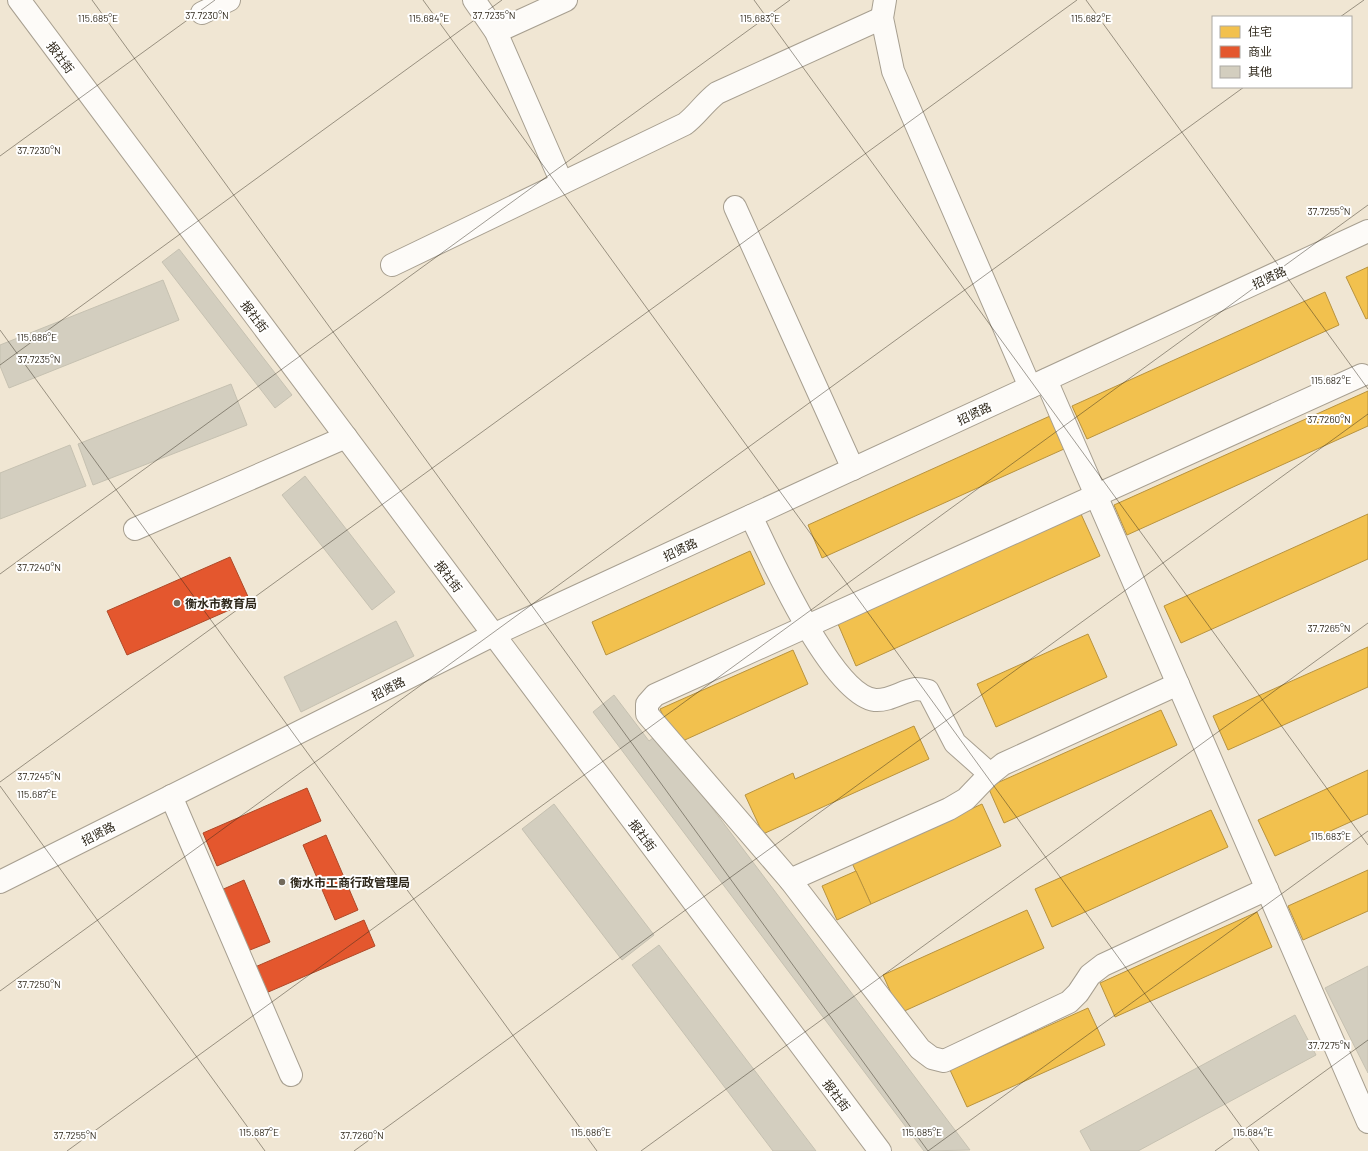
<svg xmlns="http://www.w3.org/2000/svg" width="1368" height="1151" font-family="Barlow,'Noto Sans SC',sans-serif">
<rect width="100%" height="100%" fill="#f0e6d3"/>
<g fill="#f2c14e" stroke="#b8933f">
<path d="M1368,267V318L1366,319L1346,277Z"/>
<path d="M1325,292L1339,325L1087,439L1072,406Z"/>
<path d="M1368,391V426L1127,535L1114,505Z"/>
<path d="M1050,416L1064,449L822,558L808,525Z"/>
<path d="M1081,514L1100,556L856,666L838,624Z"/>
<path d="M1368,514V559L1181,643L1164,606Z"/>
<path d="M750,551L765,584L606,655L592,622Z"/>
<path d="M1088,634L1107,677L996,727L977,684Z"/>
<path d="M1368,647V687L1228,750L1213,716Z"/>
<path d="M793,650L808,684L676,744L660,709Z"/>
<path d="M1161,710L1177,745L1004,823L988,787Z"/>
<path d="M914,726L929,759L763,834L745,795L793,773L795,779Z"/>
<path d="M1368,770V814L1275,856L1258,820Z"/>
<path d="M982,804L1001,846L871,904L852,863Z"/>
<path d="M1211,810L1228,847L1052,927L1035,889Z"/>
<path d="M1368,870V911L1303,940L1288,906Z"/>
<path d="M856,871L871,904L837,920L822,886Z"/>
<path d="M1027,910L1044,948L900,1013L883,975Z"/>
<path d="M1257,912L1272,947L1115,1017L1100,983Z"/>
<path d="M1088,1008L1105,1045L967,1107L950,1070Z"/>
</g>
<g fill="#e4572e" stroke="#ae4928">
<path d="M230,557L250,601L127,655L107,611Z"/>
<path d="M307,788L321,821L217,866L203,833Z"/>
<path d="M326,835L358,910L335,920L303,845Z"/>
<path d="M244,880L270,942L245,952L219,891Z"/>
<path d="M364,920L375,946L266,993L255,967Z"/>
</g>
<g fill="#d3cebf" stroke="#c6c1b1">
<path d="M179,249L292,395L275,408L162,262Z"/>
<path d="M163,280L179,320L9,388L0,366V345Z"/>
<path d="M231,384L247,425L93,485L78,444Z"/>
<path d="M70,445L86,486L0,519V473Z"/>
<path d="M305,476L395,592L372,610L282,495Z"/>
<path d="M396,621L414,656L301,712L284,677Z"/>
<path d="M614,695L649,741L657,735L970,1150L924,1151L593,712Z"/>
<path d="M554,804L654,935L622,960L522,829Z"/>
<path d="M659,945L816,1151H773L632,965Z"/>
<path d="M1368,966V1073L1325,988Z"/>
<path d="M1295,1015L1316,1055L1138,1151H1091L1080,1131Z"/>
</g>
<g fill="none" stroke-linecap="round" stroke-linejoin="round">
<defs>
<g id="minor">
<path d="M19,0L880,1151"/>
<path d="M474,0L496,32L562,183"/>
<path d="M885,0L882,18L893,71L1030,387"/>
<path d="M202,13L229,0"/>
<path d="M496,32L566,0"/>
<path d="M735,207L853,469"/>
<path d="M392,265L685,124C697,115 704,103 717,93L882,18"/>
<path d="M1046,380L1368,1122"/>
<path d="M751,516C769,554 832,695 875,700C890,701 902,691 916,689C920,689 924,690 928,691L955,743L990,774"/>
<path d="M135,529L346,437"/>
<path d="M171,796L291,1075"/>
<path d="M790,880L949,809L966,799L988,776L1003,764L1178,684"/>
<path d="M0,882L493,635L1368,231"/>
<path d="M1267,889L1103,965L1090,975L1078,993L1069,1002L944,1061L932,1058L920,1049L790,880L647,714V704L655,695L1362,375"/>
</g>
</defs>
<use href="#minor" stroke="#a79f90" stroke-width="24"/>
<use href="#minor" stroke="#fdfbf8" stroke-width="22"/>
</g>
<path fill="none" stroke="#2f281b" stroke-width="1" stroke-opacity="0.45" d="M92,0L928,1151M423,0L1259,1151M754,0L1368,845M1086,0L1368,389M1340,17L1364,0M0,156L215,0M0,330L597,1151M0,365L502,0M0,574L790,0M0,782L1077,0M0,786L265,1151M0,991L1244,87M67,1151L1368,205M354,1151L1368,414M641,1151L1368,623M928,1151L1368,831M1215,1151L1368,1040"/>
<g fill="#736a5b" stroke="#fff" stroke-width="1.5">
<circle cx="177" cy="603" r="4"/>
<circle cx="282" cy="882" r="4"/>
</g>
<g text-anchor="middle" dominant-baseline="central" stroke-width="4" stroke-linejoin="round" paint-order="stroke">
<g font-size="12" fill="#2f281b" stroke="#fff">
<text transform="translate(61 57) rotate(53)">报社街</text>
<text transform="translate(1269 277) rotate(-25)">招贤路</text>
<text transform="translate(255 316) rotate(53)">报社街</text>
<text transform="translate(974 413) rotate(-25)">招贤路</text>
<text transform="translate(680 549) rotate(-25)">招贤路</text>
<text transform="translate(449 576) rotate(53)">报社街</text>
<text transform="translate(388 688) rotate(-27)">招贤路</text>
<text transform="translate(98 833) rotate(-27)">招贤路</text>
<text transform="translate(643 835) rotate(53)">报社街</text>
<text transform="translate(837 1095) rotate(53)">报社街</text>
</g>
<g font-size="12" font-weight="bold" fill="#2f281b" stroke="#fff" text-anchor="start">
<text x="185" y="603">衡水市教育局</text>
<text x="290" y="882">衡水市工商行政管理局</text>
</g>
</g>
<g font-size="10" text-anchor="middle" fill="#2f281b" stroke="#fff" stroke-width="4" stroke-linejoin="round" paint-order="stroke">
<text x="207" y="19">37.7230°N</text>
<text x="494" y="19">37.7235°N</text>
<text x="98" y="22">115.685°E</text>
<text x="429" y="22">115.684°E</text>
<text x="760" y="22">115.683°E</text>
<text x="1091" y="22">115.682°E</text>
<text x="39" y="154">37.7230°N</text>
<text x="1329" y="215">37.7255°N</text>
<text x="37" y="341">115.686°E</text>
<text x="39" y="363">37.7235°N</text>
<text x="1331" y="384">115.682°E</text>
<text x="1329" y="423">37.7260°N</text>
<text x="39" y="571">37.7240°N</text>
<text x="1329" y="632">37.7265°N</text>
<text x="39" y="780">37.7245°N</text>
<text x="37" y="798">115.687°E</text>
<text x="1331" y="840">115.683°E</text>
<text x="39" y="988">37.7250°N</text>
<text x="1329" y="1049">37.7275°N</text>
<text x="259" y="1136">115.687°E</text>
<text x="591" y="1136">115.686°E</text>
<text x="922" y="1136">115.685°E</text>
<text x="1253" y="1136">115.684°E</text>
<text x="75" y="1139">37.7255°N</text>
<text x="362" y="1139">37.7260°N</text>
</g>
<rect x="1212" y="16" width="140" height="72" fill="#ffffff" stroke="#aca9a4"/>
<rect x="1220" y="26" width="20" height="12" fill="#f2c14e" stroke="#aca9a4"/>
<text x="1248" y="36" font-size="12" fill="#2f281b">住宅</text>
<rect x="1220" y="46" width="20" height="12" fill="#e4572e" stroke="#aca9a4"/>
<text x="1248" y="56" font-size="12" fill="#2f281b">商业</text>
<rect x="1220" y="66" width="20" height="12" fill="#d3cebf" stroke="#aca9a4"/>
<text x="1248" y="76" font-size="12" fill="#2f281b">其他</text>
</svg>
